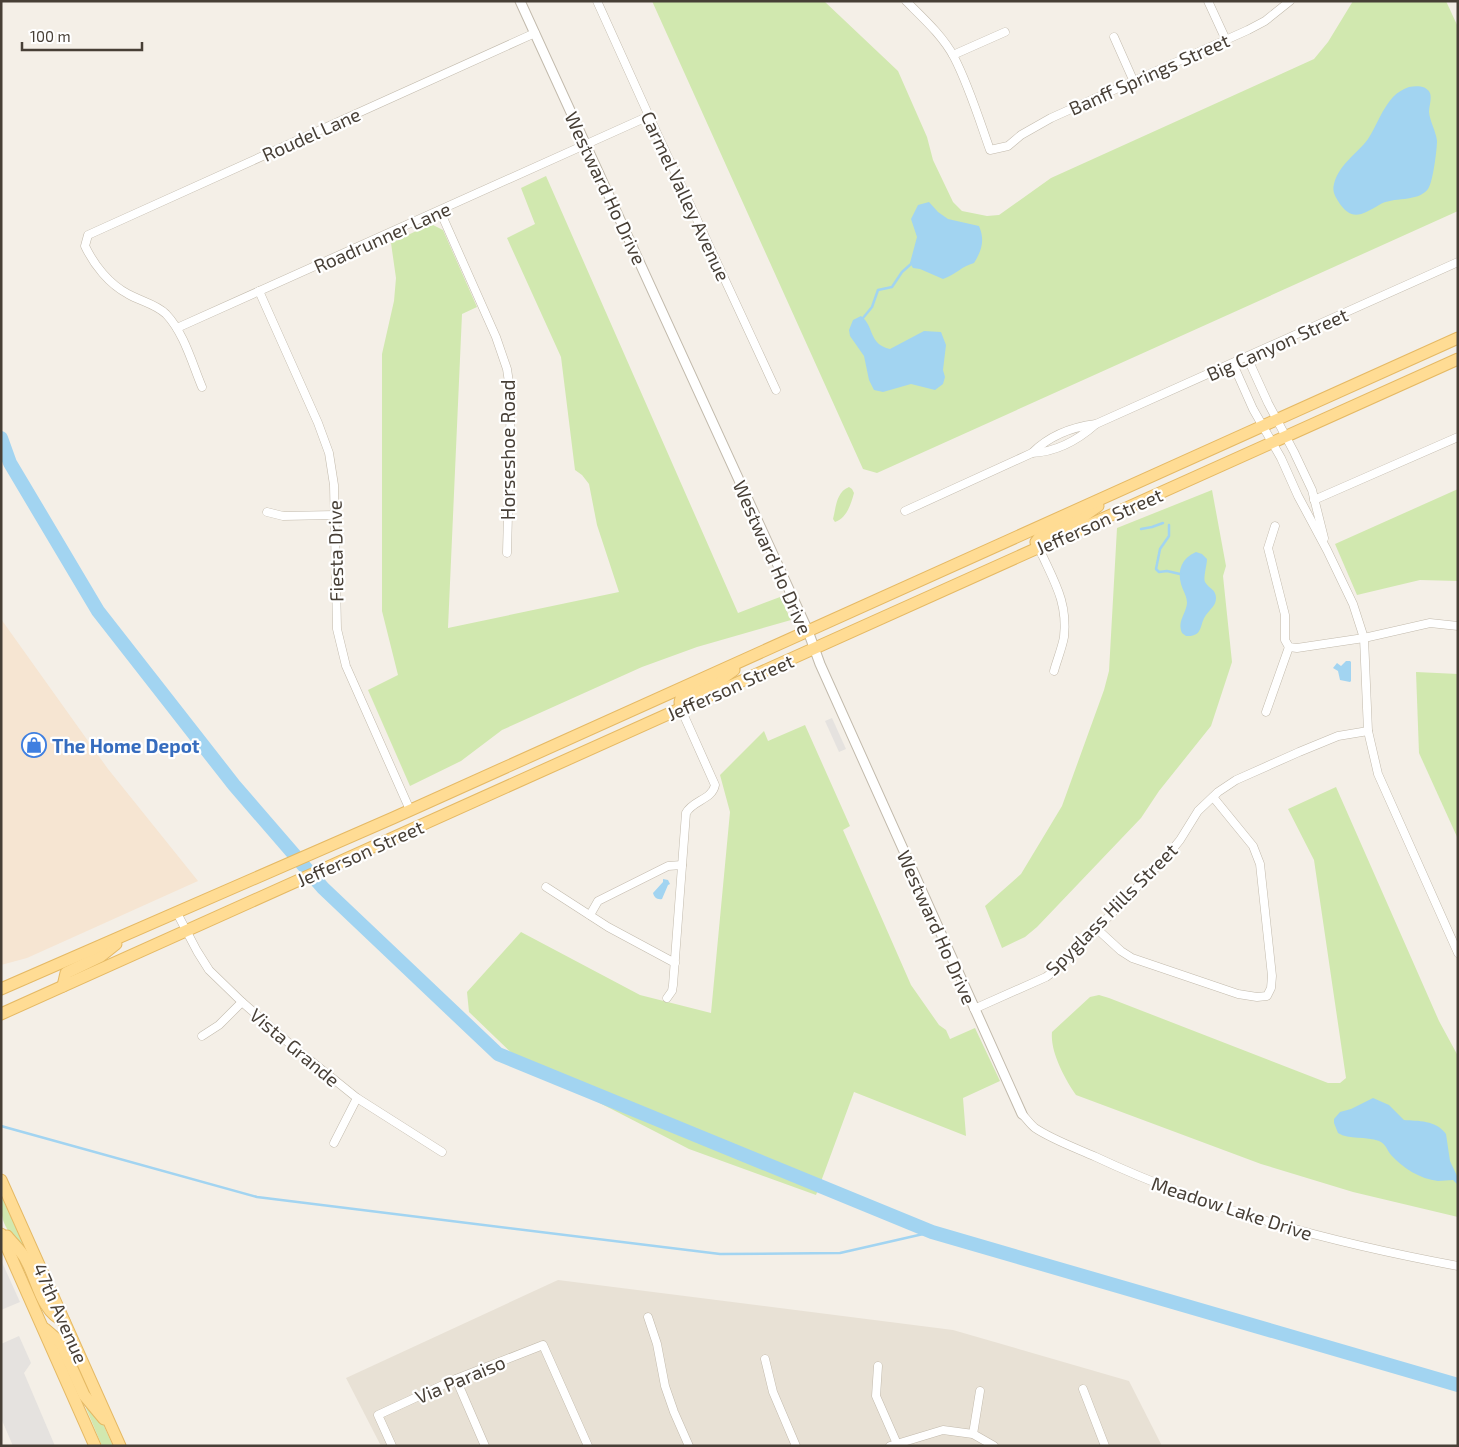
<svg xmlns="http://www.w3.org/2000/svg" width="1459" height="1447" font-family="'Exo 2',sans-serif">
<rect width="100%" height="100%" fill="#f4efe7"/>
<path fill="#e8e1d5" d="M558,1280L953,1330L1129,1381L1162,1446H381L346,1378Z"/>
<path fill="#f6e5d2" d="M1,619L108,769L198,881L27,958L1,965Z"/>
<g fill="#d1e8af">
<path d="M652,1H824L898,71L927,137L933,160L953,202L962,211L987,216L999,215L1051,178L1314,59L1328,42L1353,1H1446L1458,27V211L877,473L863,469Z"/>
<path d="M546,176L738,613L780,597L791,620L697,647L642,667L502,730L461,761L410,786L368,690L398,675L382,611V354L394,301L396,278L391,243L431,224L443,230L477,307L462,314L448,628L619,592L597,525L589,484L582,475L575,470L561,357L507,238L535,224L521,188Z"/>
<path d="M849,487L852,489L854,493C851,504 847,518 835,522L833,519C836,508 836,492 849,487Z"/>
<path d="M1458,489V581L1420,580L1357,595L1335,544Z"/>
<path d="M1212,490L1226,566L1223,576L1232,662L1211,726L1159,791L1141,818L1037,927L1025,937L1002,948L985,906L1021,874L1062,806L1104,690L1109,671L1117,528Z"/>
<path d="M1416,672L1458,674V839L1419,753Z"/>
<path d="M805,725L850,826L843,830L911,985L939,1025L946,1030L950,1039L975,1028L1000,1081L963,1098L966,1136L854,1092L816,1195L689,1149L522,1063L469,1012L467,992L521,932L640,995L711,1013L730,812L720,775L764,731L768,741Z"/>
<path d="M1336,787L1439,1021L1458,1056V1217L1353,1192L1261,1164L1076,1095C1065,1079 1050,1052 1052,1032L1090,997L1099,995L1109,998L1328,1083H1340L1346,1078L1314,860L1288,809Z"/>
<path d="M1,1195L24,1246L21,1247C3,1225 1,1223 1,1195Z"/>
<path d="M89,1407L104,1426L113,1446H102L86,1408Z"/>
</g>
<g fill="#e5e2df">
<path d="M832,718L846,749L839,752L825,721Z"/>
<path d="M1,1260L20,1302L1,1310Z"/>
<path d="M19,1336L31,1363L24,1373L55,1446H13L1,1418V1344Z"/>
</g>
<g fill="#a2d4f1">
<path d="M1409,87C1416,86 1426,85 1430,93C1432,99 1429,106 1429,112C1430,122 1436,131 1437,141C1437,149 1433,183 1428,189C1417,203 1393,196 1379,205C1362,215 1351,222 1338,201C1335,196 1332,191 1334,184C1339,164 1357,154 1368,139C1377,125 1382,109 1393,97C1398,92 1403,89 1409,87Z"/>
<path d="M929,202L938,212L948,219L979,226C985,240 982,250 974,263C962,266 955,275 943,279L920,269L913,268L910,263L917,237L911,219L918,205Z"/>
<path d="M861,316C875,327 868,344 890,349L924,331L941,332L946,345L943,370L945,377L943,384L935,390L911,384L883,392L874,390L869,380L864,356L850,336L849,330L853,320Z"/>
<path d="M1196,552L1202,554L1207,559C1207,565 1203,578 1205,582C1209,589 1216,589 1216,598C1216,606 1210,609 1206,615C1199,624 1204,637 1186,636L1182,633C1177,621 1186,614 1187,603C1187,596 1183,591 1181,584C1177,570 1182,558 1196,552Z"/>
<path d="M1346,661H1350L1351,662V681L1350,682L1340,680L1338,671L1333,668L1337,663L1341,666Z"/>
<path d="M663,879L668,880L670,884L668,885L662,899C657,900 654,897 653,893L663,882Z"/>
<path d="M1373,1098L1389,1105L1404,1120C1418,1121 1436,1120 1446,1134L1450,1161L1458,1178V1185L1453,1180C1448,1180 1443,1181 1438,1181C1420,1179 1403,1168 1391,1155C1387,1150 1386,1144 1379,1141C1366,1136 1349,1140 1338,1133L1334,1123V1119L1340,1112L1351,1109Z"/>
</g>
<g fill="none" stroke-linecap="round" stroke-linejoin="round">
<g stroke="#a2d4f1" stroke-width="2.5">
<path d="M863,318L872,307L878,290L892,287L902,272L911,264"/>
<path d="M1169,525V536L1160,549L1156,569L1159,572L1167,571L1180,574"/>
<path d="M1141,529L1152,527L1163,523"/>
<path d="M1,1126L257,1197L720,1254L840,1253L932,1232"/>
</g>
<path stroke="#a2d4f1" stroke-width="14" d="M1,438L10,463L98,611L234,785L323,888L498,1054L932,1232L1458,1385"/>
<defs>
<g id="minor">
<path d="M597,1L649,116L776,390"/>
<path d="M906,1C923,18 943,36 954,57C969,86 979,119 990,150L1008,146L1021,135L1051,118L1248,30L1265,21L1290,1"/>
<path d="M1208,1L1226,40"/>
<path d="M1114,37L1134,82"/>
<path d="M953,55L1005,32"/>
<path d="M440,211L496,337L507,369L511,396L507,553"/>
<path d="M259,291L318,423L329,453L334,485L337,629L346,666L410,810"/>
<path d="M177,328L649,116"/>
<path d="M1247,357L1268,403L1294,452L1312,490L1324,538"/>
<path d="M1233,364L1253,409L1281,458L1298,496L1327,550L1353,604L1364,638L1368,731L1378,774L1458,953"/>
<path d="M202,387C192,363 184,333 166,314C156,304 140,301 128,294C109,284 94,265 85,246L88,235L535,33"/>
<path d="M1032,453C1049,436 1072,427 1096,424L1458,262"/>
<path d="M1314,500L1458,437"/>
<path d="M905,511L1032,453C1056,452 1078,440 1096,424"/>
<path d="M267,512L283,516L335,515"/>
<path d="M1275,526L1268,548L1285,615V640L1289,647L1297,648L1364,638L1430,623L1458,626"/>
<path d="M1039,548C1053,580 1068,601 1064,637C1062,648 1057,660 1054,671"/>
<path d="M1266,712L1289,647"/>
<path d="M546,887L608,927L675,963"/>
<path d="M177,913L197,951L209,970L242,1002L290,1044L357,1098L442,1152"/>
<path d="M590,915L598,901L668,866L682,865"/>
<path d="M1097,929L1121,951L1132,958L1238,994L1257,997L1267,996L1271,988L1272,976L1260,864L1253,846L1213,797"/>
<path d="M667,998L672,991L673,985L686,813C693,800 712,800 715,785L681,709"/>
<path d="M974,1009L1046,977L1061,966L1167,856L1180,840L1198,811L1218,792L1236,780L1299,752L1338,736L1368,731"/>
<path d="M202,1036L219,1025L242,1002"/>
<path d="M1022,1114C1026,1118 1030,1124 1035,1128C1053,1140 1076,1148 1096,1157C1211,1211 1334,1243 1458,1266"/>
<path d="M334,1143L357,1098"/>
<path d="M648,1317L657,1344L665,1386L674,1412L689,1446"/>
<path d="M765,1359L773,1392L796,1446"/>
<path d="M878,1366L876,1396L898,1446"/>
<path d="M456,1379L485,1446"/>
<path d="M1083,1389L1105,1446"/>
<path d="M973,1434L980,1391"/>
<path d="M392,1446L378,1415L456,1379L543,1345L588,1446"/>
<path d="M890,1446L943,1430L973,1434L994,1446"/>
</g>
<path id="tertiary" d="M520,1L808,631L820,664L1022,1114"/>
<g id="primary">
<path d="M1039,548L1036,542L1039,538L1081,518L1098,506"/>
<path d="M681,709L680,702L681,698L720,680L734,670"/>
<path d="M63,986L66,973L101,956L116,944"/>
<path d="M1,989L393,818L1458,338"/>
<path d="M1,1014L1458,359"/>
<path d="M1,1180L120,1446"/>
<path d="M1,1234L95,1446"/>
<path d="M7,1236C13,1244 22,1251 26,1260C38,1281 41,1312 64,1321"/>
<path d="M45,1329L60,1342L84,1395L104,1419"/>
</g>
</defs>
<use href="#minor" stroke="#c2baac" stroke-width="9"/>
<use href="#tertiary" stroke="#c2baac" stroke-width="11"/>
<use href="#primary" stroke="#e5b964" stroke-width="13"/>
<use href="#minor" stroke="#fff" stroke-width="8"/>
<use href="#tertiary" stroke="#fff" stroke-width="9"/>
<use href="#primary" stroke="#ffdc94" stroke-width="11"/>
</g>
<defs>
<symbol id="shop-ring" viewBox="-11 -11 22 22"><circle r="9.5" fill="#fff" stroke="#3f7fe0" stroke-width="1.5"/><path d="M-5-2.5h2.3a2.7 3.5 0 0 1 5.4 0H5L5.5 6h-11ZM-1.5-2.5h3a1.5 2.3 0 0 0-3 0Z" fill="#3f7fe0"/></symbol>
</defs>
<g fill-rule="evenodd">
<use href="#shop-ring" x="20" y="731" width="28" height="28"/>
</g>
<g text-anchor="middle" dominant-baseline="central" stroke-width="4.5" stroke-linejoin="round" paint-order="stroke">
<g font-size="19" fill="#473f36" stroke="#fff">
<text transform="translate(1149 74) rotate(-24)">Banff Springs Street</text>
<text transform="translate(311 134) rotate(-24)">Roudel Lane</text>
<text transform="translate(606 188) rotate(65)">Westward Ho Drive</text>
<text transform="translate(686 196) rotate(65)">Carmel Valley Avenue</text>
<text transform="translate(382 237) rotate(-24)">Roadrunner Lane</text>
<text transform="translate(1277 344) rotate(-24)">Big Canyon Street</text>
<text transform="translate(507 450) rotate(-90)">Horseshoe Road</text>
<text transform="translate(1099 521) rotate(-24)">Jefferson Street</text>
<text transform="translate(335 551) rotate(-91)">Fiesta Drive</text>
<text transform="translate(773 557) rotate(66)">Westward Ho Drive</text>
<text transform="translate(730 687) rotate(-24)">Jefferson Street</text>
<text transform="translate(360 853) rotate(-24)">Jefferson Street</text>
<text transform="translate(1111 909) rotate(-45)">Spyglass Hills Street</text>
<text transform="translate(937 927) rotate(66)">Westward Ho Drive</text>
<text transform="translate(295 1047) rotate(40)">Vista Grande</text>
<text transform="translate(1232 1208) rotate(18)">Meadow Lake Drive</text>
<text transform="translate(61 1313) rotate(66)">47th Avenue</text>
<text transform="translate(460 1379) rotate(-23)">Via Paraiso</text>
</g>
<g font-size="19" font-weight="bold" fill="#366cbe" stroke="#fff" text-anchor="start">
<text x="52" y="745">The Home Depot</text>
</g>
</g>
<rect width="1459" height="1447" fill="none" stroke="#473f36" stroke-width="5"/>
<path d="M22 42v8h120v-8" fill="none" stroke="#473f36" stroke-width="2.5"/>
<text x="30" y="42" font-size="15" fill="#473f36" stroke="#ffffff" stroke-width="4" paint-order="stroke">100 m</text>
</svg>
